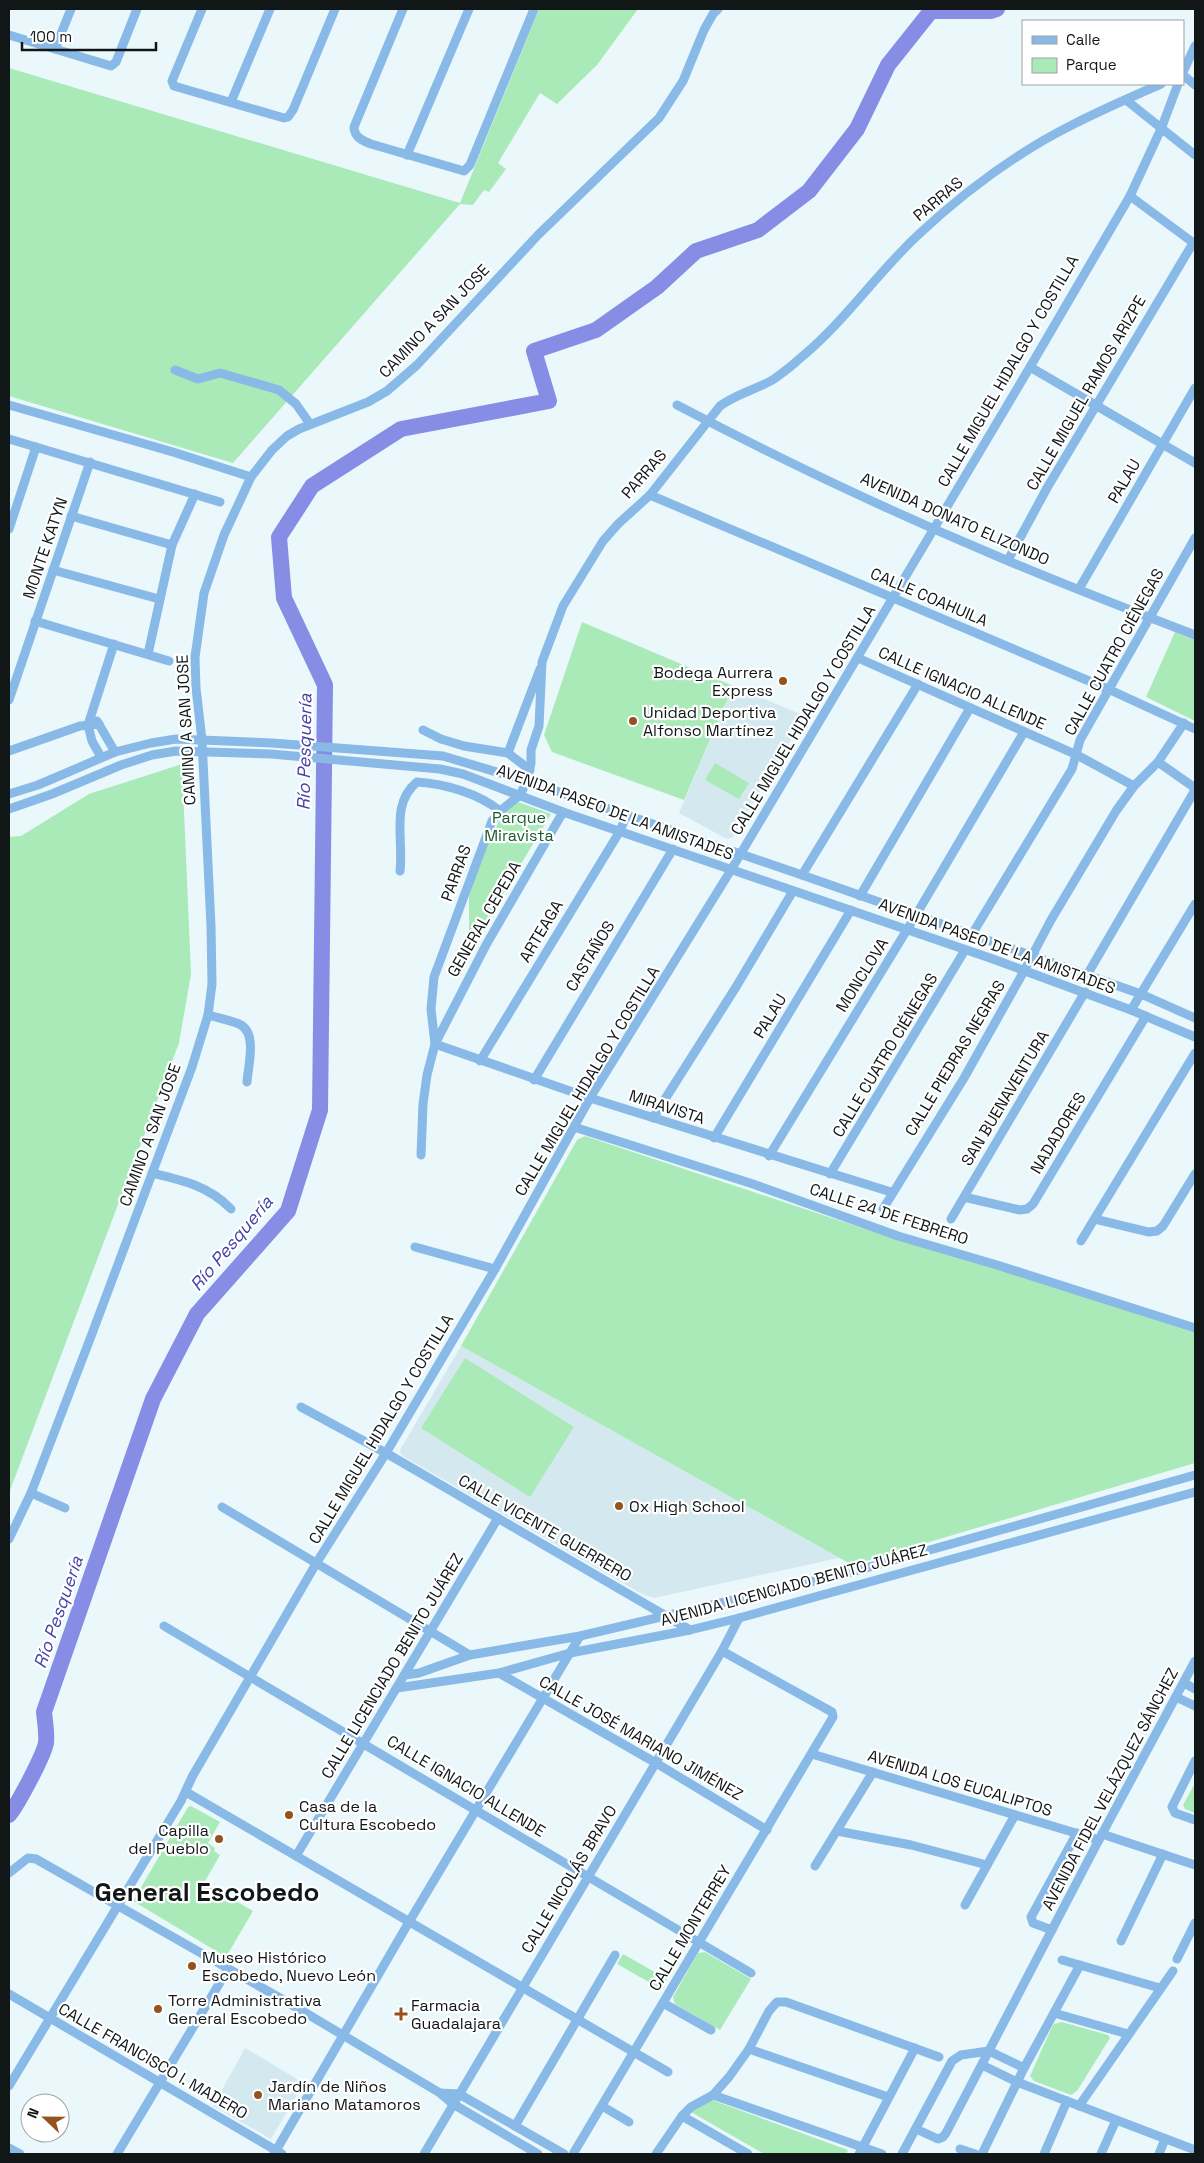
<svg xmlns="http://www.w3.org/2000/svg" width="1204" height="2163" font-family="'Space Grotesk',sans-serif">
<rect width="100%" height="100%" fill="#eaf8fc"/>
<g fill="#d4e9ef">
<path d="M733,686L805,716L733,837L727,839L679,813Z"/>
<path d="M461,1346L839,1558L654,1598L642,1594L401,1455L400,1450Z"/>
<path d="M245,2048L304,2083L271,2139L213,2106Z"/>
</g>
<g fill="#a9eab8">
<path d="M539,9H638L597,65L557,104L540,93L498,163L506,169L489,192L484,190L473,205L460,204L233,463L9,396V68L460,203Z"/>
<path d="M582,622L733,686L684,800L552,752L544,735Z"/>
<path d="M1175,632L1195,640V721L1146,697Z"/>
<path d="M715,763L749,783L739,799L705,780Z"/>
<path d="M182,764L191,974L179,1043L9,1493V837L21,836L89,794Z"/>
<path d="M510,799L551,814L477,937L469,933V896L483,853Z"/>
<path d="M585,1136L889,1237L997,1267L1195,1333V1463L852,1565L461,1346L577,1140Z"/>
<path d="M465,1358L574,1427L530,1497L421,1428Z"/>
<path d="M1195,1783V1813L1185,1809L1183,1805Z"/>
<path d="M191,1806L220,1822L208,1843L215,1848L214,1851L220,1855L204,1883L253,1911L226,1957L133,1901L188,1807Z"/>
<path d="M705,1952L751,1979L720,2030L675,2004L673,1997L698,1953Z"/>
<path d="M623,1954L667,1979L661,1989L617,1964Z"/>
<path d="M1062,2022L1108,2035L1110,2038L1077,2091L1071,2095L1034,2081L1030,2076L1051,2029L1054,2024Z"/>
<path d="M712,2100L848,2150L846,2154H764L691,2112Z"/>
</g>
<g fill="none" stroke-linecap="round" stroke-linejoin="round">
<path stroke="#878de4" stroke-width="16" d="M9,1815C18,1804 43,1757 46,1743C47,1733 45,1722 44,1712L153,1399L197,1314L288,1211L320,1110L325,685L284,598L279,537L312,486L401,429L549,401L534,351L596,330L657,287L696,251L758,230L809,191L857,129L888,65L931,11H991L997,9"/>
<g stroke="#88b9e7" stroke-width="9">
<path d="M202,9L172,81L174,86L284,118L288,117L293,110L335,9"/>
<path d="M403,9L354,127C354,137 363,141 371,144L464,171L470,165L534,9"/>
<path d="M9,35L111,66L116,62L137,9"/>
<path d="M55,49L71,9"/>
<path d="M1183,72L1195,46"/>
<path d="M1183,75L1195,85"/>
<path d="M1126,100L1195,155"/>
<path d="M231,102L270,9"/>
<path d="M407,155L469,9"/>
<path d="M1130,196L1195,244"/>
<path d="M1030,367L1195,463"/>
<path d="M175,370L198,379L220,373L279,390L296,404L310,424"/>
<path d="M9,405L173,452L251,477"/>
<path d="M677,405C780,459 885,509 992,554C1059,583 1127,609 1195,635"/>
<path d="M9,439L220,502"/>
<path d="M650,495L1108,689L1195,729"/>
<path d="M71,516L172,545"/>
<path d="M9,529L36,447"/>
<path d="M1008,560L1047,488L1193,243"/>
<path d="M53,570L159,599"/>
<path d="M1079,589L1195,388"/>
<path d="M35,621L169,661"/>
<path d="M148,654L172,545L195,494"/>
<path d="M858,658L1077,755L1134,786"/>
<path d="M9,700L90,462"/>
<path d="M97,721L115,752"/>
<path d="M423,730L441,739L464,746L508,753L530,770"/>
<path d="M9,751L80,726L99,724"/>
<path d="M508,753L540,669"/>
<path d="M101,757L92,741L88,725L114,644"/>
<path d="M1158,762L1195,788"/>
<path d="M9,794L38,785L115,752L151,743L176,739L272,743L443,756L527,781L802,875L1087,975L1141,994L1195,1018"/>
<path d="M9,809L52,794L121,765L152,755L176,751L271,754L440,769L463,774L563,812L990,958L1131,1010L1195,1037"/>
<path d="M563,812L486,945L435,1044L590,1098L891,1192"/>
<path d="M400,871C404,840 390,804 417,782C445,784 478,793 500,811"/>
<path d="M802,875L918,684"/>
<path d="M860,896L970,708"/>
<path d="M971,936L1072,769L1080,740L1195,538"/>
<path d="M1087,975L1195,790"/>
<path d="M1131,1010L1195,904"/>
<path d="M208,1015C218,1018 229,1020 239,1024C258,1032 248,1066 247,1082"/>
<path d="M480,1061L620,831L626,816"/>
<path d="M534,1080L673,849"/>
<path d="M653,1118L736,987L793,891"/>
<path d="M574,1127L753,1184L898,1236L997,1265L1195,1328"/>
<path d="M714,1138L851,910"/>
<path d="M421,1155L423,1104L427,1075L435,1044L431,1009L434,977L492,821L500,811L520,795L527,781L531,763V750L539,726L542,662L563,606L603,541L618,524L650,495L720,406C738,393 756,390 774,379C782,373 791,367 798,360C843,324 876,274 918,235C964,192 1016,153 1072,125C1101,110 1131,97 1161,84"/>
<path d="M769,1156L916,915L1024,732"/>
<path d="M152,1173C182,1180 209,1186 231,1209"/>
<path d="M830,1174L965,950"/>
<path d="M964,1197L1020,1210L1027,1209L1033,1204L1146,1016"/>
<path d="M883,1209L964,1078L1024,971L1051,920L1116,811L1134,786L1158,762L1184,723"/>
<path d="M951,1219L1085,992"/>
<path d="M1095,1219L1149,1232L1157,1231L1163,1226L1195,1174"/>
<path d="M1081,1241L1195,1053"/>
<path d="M415,1247L495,1269"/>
<path d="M301,1407L386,1453L690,1630"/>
<path d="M31,1493L65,1508"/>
<path d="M222,1507L470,1655"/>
<path d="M9,1539L31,1493L90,1339L192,1067L208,1015L212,984L211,926L202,740L196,688L195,657L204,593L224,535L251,477L272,450L287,436L299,429L368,402L387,391L417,365L538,235L659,118L683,81L704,30L713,14L718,9"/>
<path d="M164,1626L751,1973"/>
<path d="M499,1673L656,1763L767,1830"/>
<path d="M405,1675L419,1673L470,1655L580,1636L852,1572L1195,1475"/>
<path d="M1184,1683L1195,1689"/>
<path d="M397,1688L499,1673L570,1653L690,1630L739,1618L1195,1492"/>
<path d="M1176,1697L1195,1706"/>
<path d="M812,1754L1099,1840"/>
<path d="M1195,1761L1172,1807L1175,1813L1195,1820"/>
<path d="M186,1792L668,2072"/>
<path d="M837,1831L911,1845L987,1865"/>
<path d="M1102,1834L1195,1865"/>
<path d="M296,1856L498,1518"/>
<path d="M815,1866L873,1772"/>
<path d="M9,1873L28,1858L36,1859L294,2006L440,2093L453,2104L538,2154"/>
<path d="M965,1905L1015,1815"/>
<path d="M1052,1930L1033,1923L1031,1917L1077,1833"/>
<path d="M1121,1941L1163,1854"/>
<path d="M1177,1959L1195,1923"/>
<path d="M1062,1960L1160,1988"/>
<path d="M9,1994L282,2154"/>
<path d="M663,2003L711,2030"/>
<path d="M1054,2013L1128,2034"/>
<path d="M749,2049L888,2097"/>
<path d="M989,2051L1024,2068"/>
<path d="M982,2065L1017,2082L1195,2150"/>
<path d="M9,2086L181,1801L192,1777L317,1562L386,1453L495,1269L590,1098L731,870L1030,367L1130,196L1161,129L1178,84"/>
<path d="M440,2093L459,2094L564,2154"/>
<path d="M713,2095L882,2154"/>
<path d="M602,2106L629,2122"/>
<path d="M1079,2106L1173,1971"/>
<path d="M682,2116L748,2154"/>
<path d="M515,2126L615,1955"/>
<path d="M916,2129L938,2139L943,2137L946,2133L1102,1834L1195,1661"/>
<path d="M9,2148L20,2154"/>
<path d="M960,2149L975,2154"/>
<path d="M117,2154L228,1969"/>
<path d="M274,2154L409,1922L580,1636"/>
<path d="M424,2154L722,1651L739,1618"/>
<path d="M573,2154L833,1717L832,1712L722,1651"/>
<path d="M656,2154L682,2116L691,2107L713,2095L729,2077L749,2049L769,2011L777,2002H786L939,2057"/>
<path d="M859,2154L915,2048"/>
<path d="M902,2154L952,2061L961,2055L989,2051"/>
<path d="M982,2154L1024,2068L1080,1965"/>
<path d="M1044,2154L1067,2101"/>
<path d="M1101,2154L1116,2120"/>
<path d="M1159,2154L1165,2139"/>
</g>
</g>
<g fill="#94531e" stroke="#fff" stroke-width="2">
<circle cx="783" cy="681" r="5"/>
<circle cx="633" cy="721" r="5"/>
<circle cx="619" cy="1506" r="5"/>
<circle cx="289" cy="1815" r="5"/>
<circle cx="219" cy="1839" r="5"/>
<circle cx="192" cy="1966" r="5"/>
<circle cx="158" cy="2009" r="5"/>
<path d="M398.5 2006.5h5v5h5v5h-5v5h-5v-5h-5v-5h5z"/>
<circle cx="258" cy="2095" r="5"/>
</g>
<g text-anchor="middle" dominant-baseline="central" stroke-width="4.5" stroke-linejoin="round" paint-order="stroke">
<g font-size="16" fill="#111617" stroke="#fff">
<text transform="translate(938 199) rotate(-40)">PARRAS</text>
<text transform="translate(434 321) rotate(-46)">CAMINO A SAN JOSE</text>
<text transform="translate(1008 371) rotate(-60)">CALLE MIGUEL HIDALGO Y COSTILLA</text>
<text transform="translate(1086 393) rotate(-60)">CALLE MIGUEL RAMOS ARIZPE</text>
<text transform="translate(644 474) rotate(-49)">PARRAS</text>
<text transform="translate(1124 481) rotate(-60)">PALAU</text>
<text transform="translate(955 519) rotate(24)">AVENIDA DONATO ELIZONDO</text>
<text transform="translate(45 548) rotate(-71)">MONTE KATYN</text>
<text transform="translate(929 597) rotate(23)">CALLE COAHUILA</text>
<text transform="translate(1114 652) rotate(-61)">CALLE CUATRO CIÉNEGAS</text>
<text transform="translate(962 688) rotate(24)">CALLE IGNACIO ALLENDE</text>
<text transform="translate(803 720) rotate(-59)">CALLE MIGUEL HIDALGO Y COSTILLA</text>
<text transform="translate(186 730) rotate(-93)">CAMINO A SAN JOSE</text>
<text transform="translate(615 812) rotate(20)">AVENIDA PASEO DE LA AMISTADES</text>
<text transform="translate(456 873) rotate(-70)">PARRAS</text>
<text transform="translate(484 919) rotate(-60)">GENERAL CEPEDA</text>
<text transform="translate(541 931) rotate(-59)">ARTEAGA</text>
<text transform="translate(997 946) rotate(20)">AVENIDA PASEO DE LA AMISTADES</text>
<text transform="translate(590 956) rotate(-59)">CASTAÑOS</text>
<text transform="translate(862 975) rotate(-58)">MONCLOVA</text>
<text transform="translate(770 1016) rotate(-59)">PALAU</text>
<text transform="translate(885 1055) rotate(-59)">CALLE CUATRO CIÉNEGAS</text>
<text transform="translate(955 1058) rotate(-59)">CALLE PIEDRAS NEGRAS</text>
<text transform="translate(587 1081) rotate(-59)">CALLE MIGUEL HIDALGO Y COSTILLA</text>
<text transform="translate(1005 1098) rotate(-59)">SAN BUENAVENTURA</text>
<text transform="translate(667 1107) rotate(18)">MIRAVISTA</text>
<text transform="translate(1058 1133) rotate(-59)">NADADORES</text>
<text transform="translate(150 1135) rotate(-70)">CAMINO A SAN JOSE</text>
<text transform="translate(889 1214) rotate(18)">CALLE 24 DE FEBRERO</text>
<text transform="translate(381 1429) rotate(-59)">CALLE MIGUEL HIDALGO Y COSTILLA</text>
<text transform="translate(545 1528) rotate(30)">CALLE VICENTE GUERRERO</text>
<text transform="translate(794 1585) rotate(-15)">AVENIDA LICENCIADO BENITO JUÁREZ</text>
<text transform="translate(392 1666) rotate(-59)">CALLE LICENCIADO BENITO JUÁREZ</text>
<text transform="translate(641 1738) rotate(30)">CALLE JOSÉ MARIANO JIMÉNEZ</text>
<text transform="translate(960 1783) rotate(17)">AVENIDA LOS EUCALIPTOS</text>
<text transform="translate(466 1786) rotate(31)">CALLE IGNACIO ALLENDE</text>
<text transform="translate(1110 1789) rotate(-62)">AVENIDA FIDEL VELÁZQUEZ SÁNCHEZ</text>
<text transform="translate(569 1879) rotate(-59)">CALLE NICOLÁS BRAVO</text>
<text transform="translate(690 1928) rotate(-59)">CALLE MONTERREY</text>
<text transform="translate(153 2061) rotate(30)">CALLE FRANCISCO I. MADERO</text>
</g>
<g font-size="16" fill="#111617" stroke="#fff" text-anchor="start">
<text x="773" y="672" text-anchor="end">Bodega Aurrera<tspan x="773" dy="18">Express</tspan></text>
<text x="643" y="712">Unidad Deportiva<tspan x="643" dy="18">Alfonso Martínez</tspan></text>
<text x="629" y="1506">Ox High School</text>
<text x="299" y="1806">Casa de la<tspan x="299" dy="18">Cultura Escobedo</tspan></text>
<text x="209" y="1830" text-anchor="end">Capilla<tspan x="209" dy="18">del Pueblo</tspan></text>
<text x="202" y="1957">Museo Histórico<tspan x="202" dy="18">Escobedo, Nuevo León</tspan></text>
<text x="168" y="2000">Torre Administrativa<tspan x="168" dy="18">General Escobedo</tspan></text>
<text x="411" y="2005">Farmacia<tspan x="411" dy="18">Guadalajara</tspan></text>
<text x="268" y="2086">Jardín de Niños<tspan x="268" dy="18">Mariano Matamoros</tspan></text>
</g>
<g font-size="16" fill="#185930" stroke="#fff">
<text x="519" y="817">Parque<tspan x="519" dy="18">Miravista</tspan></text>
</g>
<g font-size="18" font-style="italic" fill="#4642a8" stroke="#fff">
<text transform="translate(304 752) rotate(-89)">Río Pesquería</text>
<text transform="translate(231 1243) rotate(-50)">Río Pesquería</text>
<text transform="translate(58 1612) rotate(-71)">Río Pesquería</text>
</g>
<g font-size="26" font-weight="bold" fill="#111617" stroke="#fff">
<text x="207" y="1892">General Escobedo</text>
</g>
</g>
<rect width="1204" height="2163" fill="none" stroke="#111617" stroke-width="20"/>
<rect x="1022" y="20" width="162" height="65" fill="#ffffff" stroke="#a0a2a2"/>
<rect x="1032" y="36" width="25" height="8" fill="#88b9e7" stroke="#a0a2a2"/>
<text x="1066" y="45" font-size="15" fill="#111617">Calle</text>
<rect x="1032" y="58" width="25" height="15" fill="#a9eab8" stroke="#a0a2a2"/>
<text x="1066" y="70" font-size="15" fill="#111617">Parque</text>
<g transform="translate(45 2118) rotate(292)"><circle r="24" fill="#ffffff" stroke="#a0a2a2"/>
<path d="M0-4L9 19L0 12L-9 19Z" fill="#94531e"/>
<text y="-8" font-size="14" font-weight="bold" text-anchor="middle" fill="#111617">N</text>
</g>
<path d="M22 42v8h134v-8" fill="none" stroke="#111617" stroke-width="2.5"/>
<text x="30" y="42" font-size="15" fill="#111617" stroke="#ffffff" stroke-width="4" paint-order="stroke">100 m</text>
</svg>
